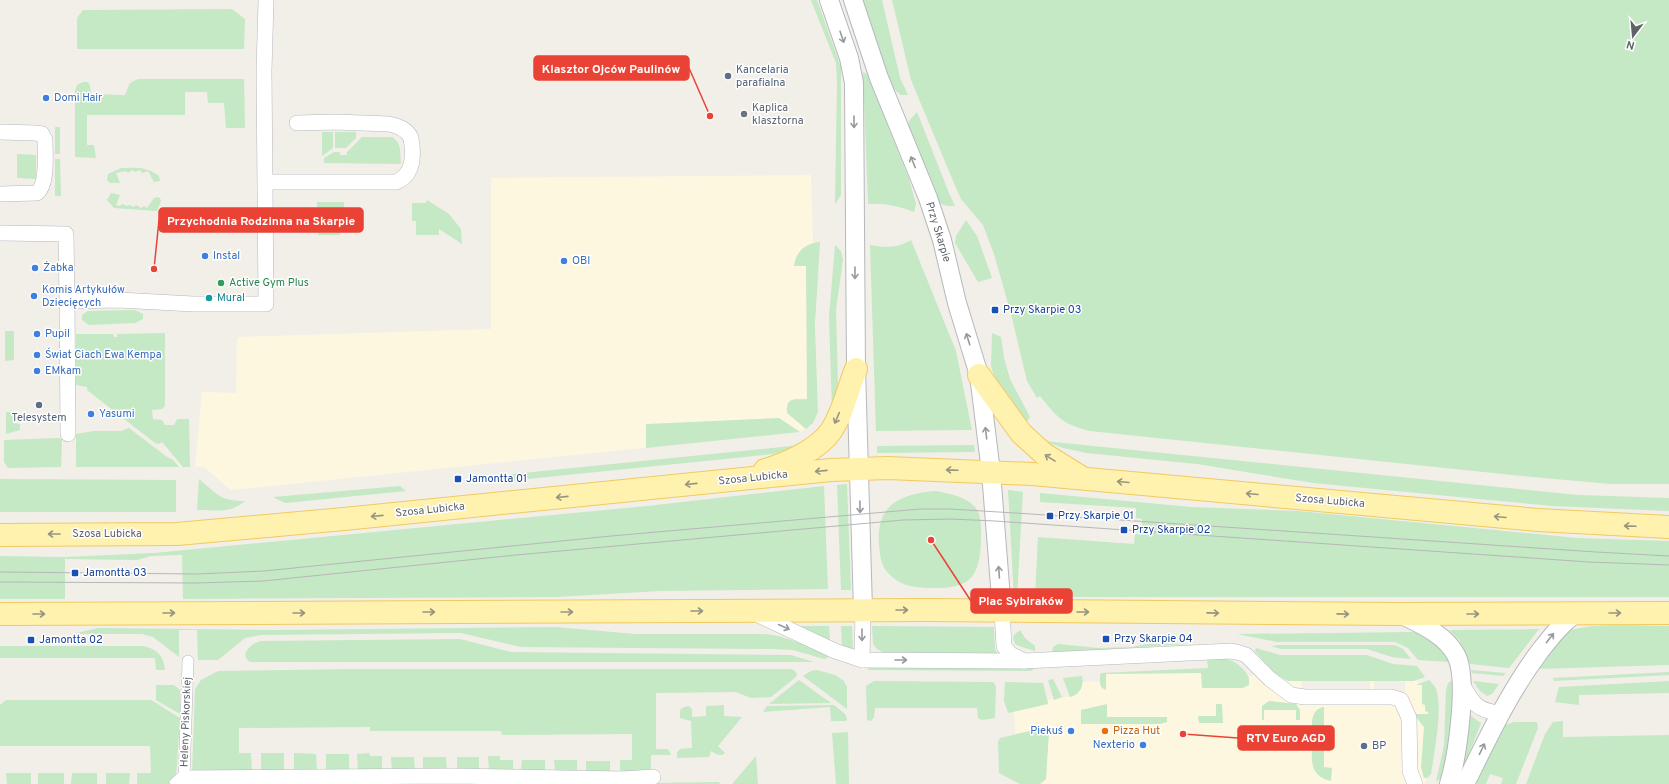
<svg xmlns="http://www.w3.org/2000/svg" width="1669" height="784" font-family="Overpass,sans-serif">
<rect width="100%" height="100%" fill="#f1efe8"/>
<g fill="#fef7e0">
<path d="M811,175L818,412L813,423L806,429L800,432L231,490L204,467H195L202,392L236,393L237,337L491,329V178Z"/>
<path d="M1269,666L1276,673L1288,681H1302V693L1370,691V681H1374V692H1405V681L1417,680L1419,683L1417,685H1422V704H1425L1428,712V714H1415L1416,717L1424,727V778H1427L1425,784H1040L1046,779L1048,729L1043,728L1015,734L1014,712L1048,704V700L1073,696L1077,694L1083,682L1100,681L1102,689L1106,674L1201,673L1249,681V677Z"/>
</g>
<g fill="#c5e8c5">
<path d="M811,0H817L841,67V195L835,204L837,82L836,63Z"/>
<path d="M861,0H882L900,78L908,95H901L891,87Z"/>
<path d="M892,0H1669V484H1611L1522,476L1090,431C1062,424 1057,417 1040,396L1037,398L1027,381L1011,314L994,254L983,225L961,199L956,188L911,80Z"/>
<path d="M232,9L245,19L244,49H77V18L83,10Z"/>
<path d="M863,72L867,74L909,179L916,204L914,212C898,206 885,203 868,204Z"/>
<path d="M138,79H244L245,128H226L224,103H208L207,92H185V115H87V145H94L96,158L75,157V91L77,85L83,82H88L90,86L91,94L125,95L130,83Z"/>
<path d="M917,112L949,193L955,206H947L939,203L928,174L907,127L909,121Z"/>
<rect x="55" y="127" width="5" height="27"/>
<path d="M322,132H333V148L322,156Z"/>
<path d="M335,132H356V138L346,148H335Z"/>
<path d="M362,137H392C402,143 400,153 401,164L324,163V158L334,152H340V155H347V152Z"/>
<path d="M17,154L36,155V179L17,178Z"/>
<path d="M55,159H60L61,196H55Z"/>
<path d="M121,168C137,168 145,166 159,176L160,181L154,182L148,171L142,173L140,170L135,172L133,170L128,173L126,171L116,173L120,183H110L107,180L108,174Z"/>
<path d="M111,193L120,195L116,205L120,206L122,204L127,206L129,205L134,207L136,205L141,208L144,206L147,208L154,198L157,197L160,198L161,201L157,211L114,208L107,200Z"/>
<path d="M427,200L449,214L461,229L462,244L439,229V235H416V221H412V203H426Z"/>
<path d="M317,202H344V222H340V235H318Z"/>
<path d="M966,220L977,236L992,278L978,282L955,243L956,236Z"/>
<path d="M911,240L956,351L972,430L876,431L870,245C887,248 897,248 911,240Z"/>
<path d="M820,242L815,324L818,412L813,423L806,429L787,413C786,396 794,400 807,399L806,266H794C796,251 806,243 820,242Z"/>
<path d="M835,245L841,251L843,259L836,310L838,384L832,410L829,317Z"/>
<path d="M135,310L143,314V319L135,323L89,325L82,320V315L88,311Z"/>
<path d="M5,331H14V360L5,361Z"/>
<path d="M165,333V406L162,409L152,410L153,419L162,420L165,425H174L177,419H189L190,467H183L162,442L159,444L155,443L87,390V387L76,385V334H113L114,337H117V334Z"/>
<path d="M992,333L1001,337L1004,358L1010,379L1030,417L1025,424L995,379L991,366Z"/>
<path d="M6,412H13V423L20,424V430L6,434Z"/>
<path d="M779,418L800,432L646,448V424Z"/>
<path d="M129,428L167,457L172,459L179,467H76V434L94,431H121Z"/>
<path d="M59,438L62,439L61,467L8,468L4,462V440Z"/>
<path d="M1044,441L1578,495L1669,498V511L1552,506L1313,483L1197,464L1087,453L1063,448Z"/>
<path d="M802,445L773,454L507,481L513,474Z"/>
<path d="M974,445L975,451L973,452L877,453V446Z"/>
<path d="M0,479L176,480V512H0Z"/>
<path d="M199,479C217,494 220,501 245,501C230,514 216,510 197,510Z"/>
<path d="M847,484L851,590H841L837,485Z"/>
<path d="M400,486L406,491L285,503L273,497Z"/>
<path d="M824,486L828,589L660,591L557,597L183,599L182,555L151,556L137,560L66,559L65,557V599H0V556L65,557L154,553L647,506Z"/>
<path d="M1008,490L1023,492L1017,597H1014Z"/>
<path d="M936,491C950,494 965,496 975,507C982,515 981,529 981,539C980,582 967,589 927,588C911,587 899,585 888,573C881,566 880,555 879,545C876,504 900,494 936,491Z"/>
<path d="M1040,493L1191,507L1298,511L1577,538L1669,541V597H1035L1038,537L1134,544L1135,534H1141L1142,519L1136,518V508L1040,502Z"/>
<path d="M800,626H829L830,641Z"/>
<path d="M841,626H852L853,650L842,647Z"/>
<path d="M872,626L994,627L995,649L998,655L885,653L877,649L873,644Z"/>
<path d="M1669,626V665L1535,669L1566,632C1586,622 1645,626 1669,626Z"/>
<path d="M556,627L635,634H764C787,636 807,646 828,655L827,658L824,659L793,650L773,649L521,647L461,633L261,635L245,638L218,660H198L197,630H179V657L153,637L142,634H72L98,628L278,630Z"/>
<path d="M1539,629L1509,668L1470,664L1459,640L1449,630Z"/>
<path d="M1020,630L1025,638L1035,646V651L1016,645L1013,639L1014,635Z"/>
<path d="M1413,632C1431,637 1441,646 1449,662L1418,660L1408,648L1395,642H1277L1237,634Z"/>
<path d="M460,639L511,652L791,655L814,662H250C238,654 252,643 261,641Z"/>
<path d="M1058,644L1098,648L1132,647L1147,644H1189L1052,653L1053,647Z"/>
<path d="M1279,645H1395L1403,649L1411,659L1392,657L1367,649H1281L1271,646Z"/>
<path d="M0,646H143C157,649 164,656 165,670H156L155,658H0Z"/>
<path d="M1256,648L1280,655H1367L1393,664L1417,666L1425,677L1414,681H1288C1274,675 1265,662 1255,651Z"/>
<path d="M1207,658C1222,658 1231,657 1242,668C1247,673 1250,678 1249,685L1243,688H1202L1201,673L1106,674V690C1099,688 1100,682 1100,675L1101,673L1208,668Z"/>
<path d="M1034,667L1032,671L867,670L869,668Z"/>
<path d="M350,669H790L794,670L797,674L796,677L771,697L751,698L736,692L656,693V749H668L671,755H651V771H620V760H632V734L502,735L501,731H370V727L239,728V753H251L252,772L192,773L195,689L201,680L218,671Z"/>
<path d="M817,670L835,675L844,681L847,687V709L803,676L811,671Z"/>
<path d="M1471,670L1506,673L1503,676L1472,673Z"/>
<path d="M1669,672V675L1554,681L1553,678Z"/>
<path d="M1082,676C1084,687 1080,694 1070,697L1063,678Z"/>
<path d="M1053,679L1062,697L1054,700L1048,680Z"/>
<path d="M799,680L831,703L769,704Z"/>
<path d="M1429,680C1431,682 1434,685 1435,687C1444,704 1434,754 1431,774L1427,778H1424L1421,767L1424,727L1416,717L1415,714H1428V712L1425,711V705L1422,704V685H1416Z"/>
<path d="M1453,680V717L1443,776L1436,782L1444,745L1446,690L1448,683Z"/>
<path d="M874,681L993,682L996,686L995,718L982,720L978,718L977,708H875L874,717L871,721L867,720L866,686Z"/>
<path d="M1473,681L1499,684L1492,694L1487,696L1480,691Z"/>
<path d="M1669,681V693L1579,695V705L1555,702L1559,687Z"/>
<path d="M1005,682L1043,683L1048,704L1008,713L1004,701Z"/>
<path d="M156,685H174L180,690V714L156,700Z"/>
<path d="M6,700H151L180,718L176,778L173,784H137V773H151L150,746H0V705Z"/>
<path d="M1269,701L1296,704L1300,710V720H1296V710H1264V720H1262V706Z"/>
<path d="M1107,704V717H1167V722L1160,724H1081V710Z"/>
<path d="M1216,704H1222L1223,723H1199L1198,716H1216Z"/>
<path d="M724,705V716L742,717L718,746L725,753C720,757 716,754 711,751L709,757L677,758V752L680,749L692,748L691,721L680,718V710L684,707L689,706L692,709V717L706,716V706Z"/>
<path d="M834,705L845,714L847,719L846,721H831L830,707L763,712L767,706Z"/>
<path d="M1324,707V742L1312,736C1312,724 1310,709 1324,707Z"/>
<path d="M1468,714L1481,723L1465,764H1463Z"/>
<path d="M1563,721V737L1669,735V784H1526L1545,734L1553,722Z"/>
<path d="M1514,722H1537L1538,728L1516,784H1501L1503,778L1490,774L1486,784H1478L1475,782L1502,726Z"/>
<path d="M1043,728L1047,729L1049,732L1046,779L1040,784H1020L999,773L998,742L1000,738Z"/>
<path d="M848,732L849,784H836L832,733Z"/>
<path d="M1312,740L1324,746V767L1332,768L1331,781C1308,776 1312,759 1312,740Z"/>
<path d="M261,753H284V771L261,772Z"/>
<path d="M294,753L316,754L317,771H294Z"/>
<path d="M369,753L370,756H382V771L358,772L357,754Z"/>
<path d="M326,754H349V772L326,771Z"/>
<path d="M488,756H500V760H513V771H489Z"/>
<path d="M756,756L758,784H732Z"/>
<path d="M391,757H414L415,772H392Z"/>
<path d="M423,757H446L447,771L423,772Z"/>
<rect x="457" y="757" width="22" height="14"/>
<path d="M522,760H545V771H521Z"/>
<path d="M554,760H577V771H555Z"/>
<rect x="586" y="761" width="24" height="10"/>
<path d="M6,773H31V784H7Z"/>
<rect x="38" y="773" width="26" height="11"/>
<path d="M72,773H97V784H71Z"/>
<path d="M106,773H130L129,784H106Z"/>
<path d="M719,782L720,784H639L648,783Z"/>
</g>
<g fill="none" stroke-linecap="round" stroke-linejoin="round">
<defs>
<path id="pedestrian" d="M185,784L184,778L188,661"/>
<g id="minor">
<path d="M0,132L35,133L42,134L45,140C45,154 48,184 37,193L0,194"/>
<path d="M266,182H396C414,175 414,155 411,138C407,129 398,126 389,124L335,122L297,123"/>
<path d="M0,233L66,234L67,301L119,300L193,304H266L264,71L266,0"/>
<path d="M67,301L68,434"/>
<path d="M1002,611L1004,646L1010,654L1024,661"/>
<path d="M754,613L835,651L862,660L1024,661L1231,651L1240,653L1246,655L1270,679L1291,695L1305,697H1392L1401,700L1409,718L1410,771L1415,784"/>
<path d="M862,660L863,610"/>
<path d="M1461,682C1472,702 1476,711 1500,713"/>
<path d="M177,784L184,778L453,776L623,779"/>
<path d="M620,784L623,779L653,777"/>
</g>
<g id="tertiary">
<path d="M829,0L849,58L854,83L856,369L863,610"/>
<path d="M853,0L879,78L928,198L942,240L957,303L979,375L991,472L1002,611"/>
<path d="M1400,614C1420,624 1445,634 1456,655C1469,679 1457,758 1449,784"/>
<path d="M1465,784C1488,738 1509,692 1540,651C1551,637 1561,624 1576,613"/>
</g>
<g id="primary">
<path d="M979,375L1021,433L1044,454L1081,477"/>
<path d="M765,470C786,464 818,450 831,431C843,413 848,389 856,369"/>
<path d="M0,535L177,534L344,519L831,470L888,468L1032,474L1538,520L1669,527"/>
<path d="M0,614L927,610L1400,614L1669,613"/>
</g>
</defs>
<use href="#pedestrian" stroke="#b5b8bc" stroke-width="12"/>
<use href="#minor" stroke="#b5b8bc" stroke-width="16"/>
<use href="#tertiary" stroke="#b5b8bc" stroke-width="20"/>
<use href="#primary" stroke="#f2c960" stroke-width="24"/>
<use href="#pedestrian" stroke="#fff" stroke-width="11"/>
<use href="#minor" stroke="#fff" stroke-width="15"/>
<use href="#tertiary" stroke="#fff" stroke-width="18"/>
<use href="#primary" stroke="#fff2af" stroke-width="22"/>
<g stroke="#b6b7b8" stroke-width="1">
<path d="M0,572L197,574L264,571L611,536L920,509H950L1031,514L1596,552L1669,556"/>
<path d="M0,582L196,583L263,581L516,555L903,520L951,519L995,521L1589,562L1669,565"/>
</g>
</g>
<defs><path id="oneway-shaft" d="M-6 0H5M1.5-3L5.5 0L1.5 3" fill="none" stroke-width="1.6" stroke-linecap="round" stroke-linejoin="round"/></defs>
<g stroke="#979a9d">
<use href="#oneway-shaft" transform="translate(842 37) rotate(71)"/>
<use href="#oneway-shaft" transform="translate(854 122) rotate(90)"/>
<use href="#oneway-shaft" transform="translate(913 162) rotate(-112)"/>
<use href="#oneway-shaft" transform="translate(855 273) rotate(90)"/>
<use href="#oneway-shaft" transform="translate(968 339) rotate(-107)"/>
<use href="#oneway-shaft" transform="translate(986 433) rotate(-97)"/>
<use href="#oneway-shaft" transform="translate(860 507) rotate(89)"/>
<use href="#oneway-shaft" transform="translate(999 572) rotate(-94)"/>
<use href="#oneway-shaft" transform="translate(784 627) rotate(24)"/>
<use href="#oneway-shaft" transform="translate(862 635) rotate(90)"/>
<use href="#oneway-shaft" transform="translate(1550 638) rotate(-52)"/>
<use href="#oneway-shaft" transform="translate(901 660)"/>
<use href="#oneway-shaft" transform="translate(1482 749) rotate(-64)"/>
</g>
<g stroke="#979581">
<use href="#oneway-shaft" transform="translate(837 418) rotate(113)"/>
<use href="#oneway-shaft" transform="translate(1050 458) rotate(-148)"/>
<use href="#oneway-shaft" transform="translate(952 470) rotate(-178)"/>
<use href="#oneway-shaft" transform="translate(821 471) rotate(174)"/>
<use href="#oneway-shaft" transform="translate(1123 482) rotate(-175)"/>
<use href="#oneway-shaft" transform="translate(691 484) rotate(174)"/>
<use href="#oneway-shaft" transform="translate(1252 494) rotate(-175)"/>
<use href="#oneway-shaft" transform="translate(562 497) rotate(174)"/>
<use href="#oneway-shaft" transform="translate(377 516) rotate(174)"/>
<use href="#oneway-shaft" transform="translate(1500 517) rotate(-175)"/>
<use href="#oneway-shaft" transform="translate(1630 526) rotate(-178)"/>
<use href="#oneway-shaft" transform="translate(54 534) rotate(180)"/>
<use href="#oneway-shaft" transform="translate(902 610)"/>
<use href="#oneway-shaft" transform="translate(697 611)"/>
<use href="#oneway-shaft" transform="translate(429 612)"/>
<use href="#oneway-shaft" transform="translate(567 612)"/>
<use href="#oneway-shaft" transform="translate(1083 612)"/>
<use href="#oneway-shaft" transform="translate(169 613)"/>
<use href="#oneway-shaft" transform="translate(299 613)"/>
<use href="#oneway-shaft" transform="translate(1213 613) rotate(1)"/>
<use href="#oneway-shaft" transform="translate(1615 613)"/>
<use href="#oneway-shaft" transform="translate(39 614)"/>
<use href="#oneway-shaft" transform="translate(1343 614) rotate(1)"/>
<use href="#oneway-shaft" transform="translate(1473 614)"/>
</g>
<g fill="#5c6f8a" stroke="#fff" stroke-width="1.5">
<circle cx="728" cy="76" r="4"/>
<circle cx="39" cy="405" r="4"/>
<circle cx="1364" cy="746" r="4"/>
</g>
<g fill="#3f7fe0" stroke="#fff" stroke-width="1.5">
<circle cx="46" cy="98" r="4"/>
<circle cx="205" cy="256" r="4"/>
<circle cx="564" cy="261" r="4"/>
<circle cx="35" cy="268" r="4"/>
<circle cx="34" cy="296" r="4"/>
<circle cx="37" cy="334" r="4"/>
<circle cx="37" cy="355" r="4"/>
<circle cx="37" cy="371" r="4"/>
<circle cx="91" cy="414" r="4"/>
<circle cx="1071" cy="731" r="4"/>
<circle cx="1143" cy="745" r="4"/>
</g>
<circle fill="#6b7280" stroke="#fff" stroke-width="1.5" cx="744" cy="114" r="4"/>
<circle fill="#2e9e5b" stroke="#fff" stroke-width="1.5" cx="221" cy="283" r="4"/>
<circle fill="#0f9aa8" stroke="#fff" stroke-width="1.5" cx="209" cy="298" r="4"/>
<g fill="#1a4fb4" stroke="#fff" stroke-width="1.5">
<rect x="991" y="306" width="8" height="8" rx="2"/>
<rect x="454" y="475" width="8" height="8" rx="2"/>
<rect x="1046" y="512" width="8" height="8" rx="2"/>
<rect x="1120" y="526" width="8" height="8" rx="2"/>
<rect x="71" y="569" width="8" height="8" rx="2"/>
<rect x="1102" y="635" width="8" height="8" rx="2"/>
<rect x="27" y="636" width="8" height="8" rx="2"/>
</g>
<circle fill="#e8710a" stroke="#fff" stroke-width="1.5" cx="1105" cy="731" r="4"/>
<g text-anchor="middle" dominant-baseline="central" stroke-width="3" stroke-linejoin="round" paint-order="stroke">
<g font-size="11" fill="#4e5e75" stroke="#fff" text-anchor="start">
<text x="736" y="70">Kancelaria<tspan x="736" dy="13">parafialna</tspan></text>
<text x="39" y="418" text-anchor="middle">Telesystem</text>
<text x="1372" y="746">BP</text>
</g>
<g font-size="11" fill="#366cbe" stroke="#fff" text-anchor="start">
<text x="54" y="98">Domi Hair</text>
<text x="213" y="256">Instal</text>
<text x="572" y="261">OBI</text>
<text x="43" y="268">Żabka</text>
<text x="42" y="290">Komis Artykułów<tspan x="42" dy="13">Dziecięcych</tspan></text>
<text x="45" y="334">Pupil</text>
<text x="45" y="355">Świat Ciach Ewa Kempa</text>
<text x="45" y="371">EMkam</text>
<text x="99" y="414">Yasumi</text>
<text x="1063" y="731" text-anchor="end">Piekuś</text>
<text x="1135" y="745" text-anchor="end">Nexterio</text>
</g>
<g font-size="11" fill="#5b616d" stroke="#fff" text-anchor="start">
<text x="752" y="108">Kaplica<tspan x="752" dy="13">klasztorna</tspan></text>
</g>
<g font-size="11" fill="#5f6368" stroke="#fff">
<text transform="translate(938 232) rotate(73)">Przy Skarpie</text>
<text transform="translate(753 478) rotate(-6)">Szosa Lubicka</text>
<text transform="translate(1330 501) rotate(5)">Szosa Lubicka</text>
<text transform="translate(430 510) rotate(-6)">Szosa Lubicka</text>
<text x="107" y="534">Szosa Lubicka</text>
<text transform="translate(186 722) rotate(-88)">Heleny Piskorskiej</text>
</g>
<g font-size="11" fill="#27864d" stroke="#fff" text-anchor="start">
<text x="229" y="283">Active Gym Plus</text>
</g>
<g font-size="11" fill="#0d838f" stroke="#fff" text-anchor="start">
<text x="217" y="298">Mural</text>
</g>
<g font-size="11" fill="#164399" stroke="#fff" text-anchor="start">
<text x="1003" y="310">Przy Skarpie 03</text>
<text x="466" y="479">Jamontta 01</text>
<text x="1058" y="516">Przy Skarpie 01</text>
<text x="1132" y="530">Przy Skarpie 02</text>
<text x="83" y="573">Jamontta 03</text>
<text x="1114" y="639">Przy Skarpie 04</text>
<text x="39" y="640">Jamontta 02</text>
</g>
<g font-size="11" fill="#c56008" stroke="#fff" text-anchor="start">
<text x="1113" y="731">Pizza Hut</text>
</g>
</g>
<path fill="none" stroke="#ea4335" stroke-width="1.5" d="M710 116L689 68M154 269L159 220M931 540L971 601M1183 734L1238 738"/>
<g fill="#ea4335" stroke="#fff" stroke-width="1.5">
<circle cx="710" cy="116" r="4"/>
<circle cx="154" cy="269" r="4"/>
<circle cx="931" cy="540" r="4"/>
<circle cx="1183" cy="734" r="4"/>
</g>
<g fill="#ea4335" stroke="#ea4335" stroke-width="1.5">
<rect x="534" y="56" width="155" height="24" rx="4"/>
<rect x="159" y="208" width="204" height="24" rx="4"/>
<rect x="971" y="589" width="101" height="24" rx="4"/>
<rect x="1238" y="726" width="96" height="24" rx="4"/>
</g>
<g font-size="12" text-anchor="middle" font-weight="bold" fill="#fff">
<text x="611" y="73">Klasztor Ojców Paulinów</text>
<text x="261" y="225">Przychodnia Rodzinna na Skarpie</text>
<text x="1021" y="605">Plac Sybiraków</text>
<text x="1286" y="742">RTV Euro AGD</text>
</g>
<g transform="translate(1633 36) rotate(196)" stroke="#ffffff" stroke-width="3" paint-order="stroke">
<path d="M0-3L7 15L0 10L-7 15Z" fill="#5f6368"/>
<text y="-6" font-size="11" font-weight="bold" text-anchor="middle" fill="#5f6368">N</text>
</g>
</svg>
